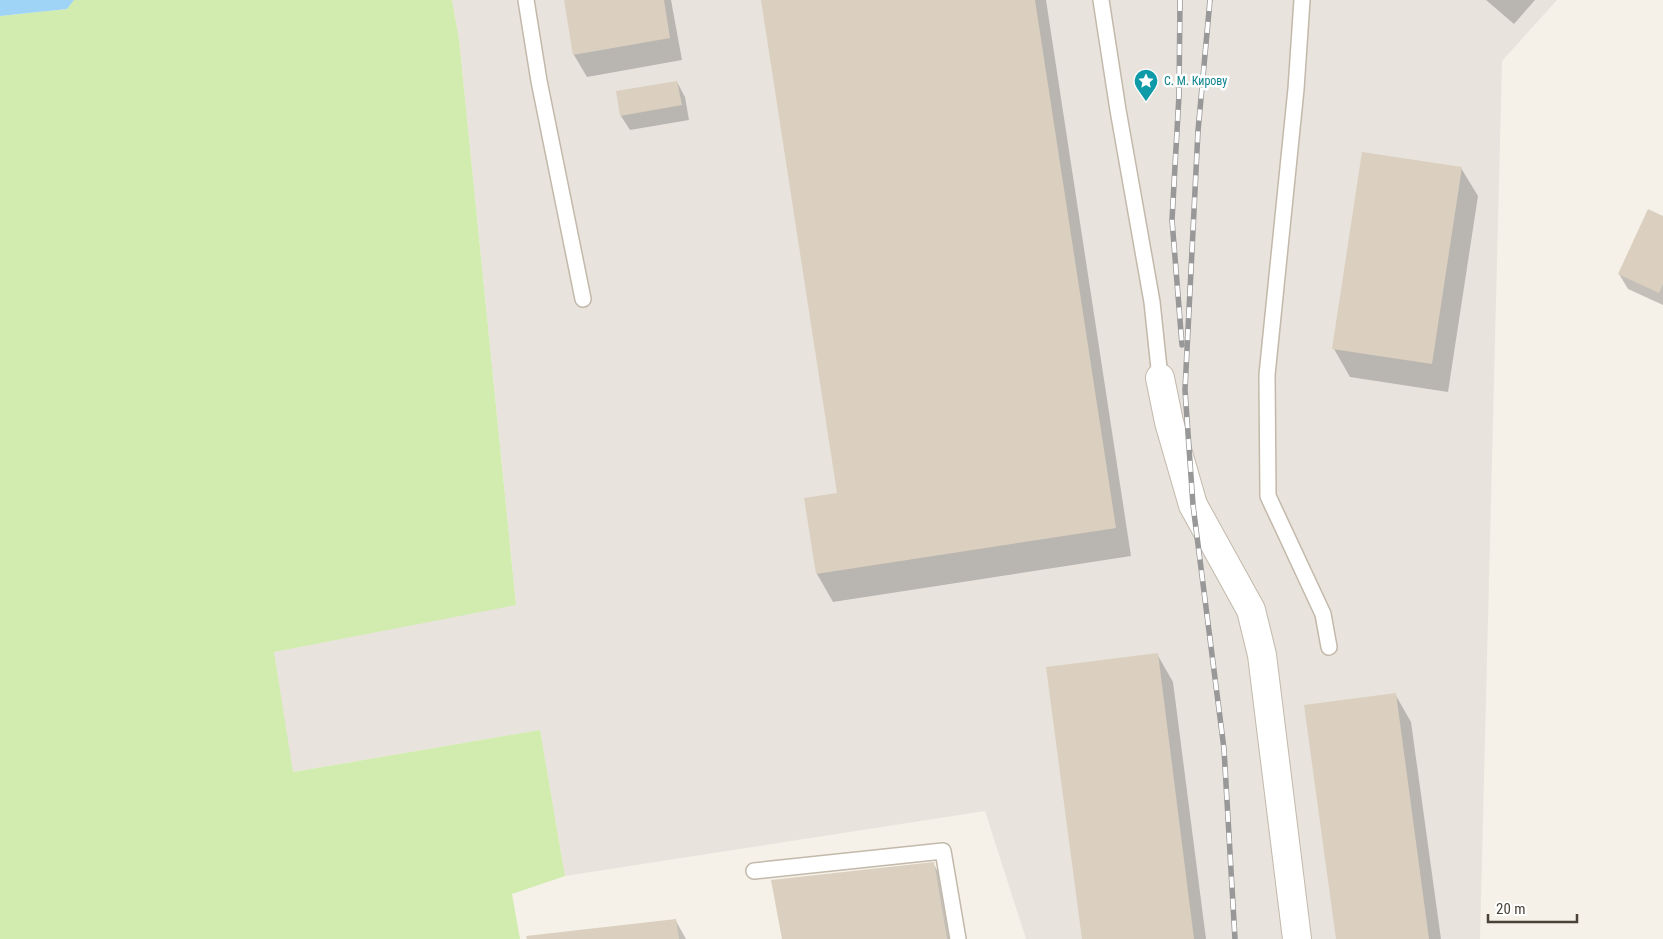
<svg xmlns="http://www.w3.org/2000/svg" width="1663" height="939" font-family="'Roboto Condensed',sans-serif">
<rect width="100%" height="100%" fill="#f5f1e8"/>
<path fill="#e8e3dd" d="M452,0H1557L1502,61L1480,939H1026L985,811L565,876L540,730L292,772L274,652L516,604L459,39Z"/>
<path fill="#d1ecae" d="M74,0H452L459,39L516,605L274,652L293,772L540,730L565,876L512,894L520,939H0V16L67,9Z"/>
<path fill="#a0d4f6" d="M0,0H74L67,9L0,16Z"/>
<g fill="#0003">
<path d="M565,0H671L682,60L587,77L574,55Z"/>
<path d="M763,0H1046L1131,556L833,602L817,574L838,494Z"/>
<path d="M1486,0H1535L1514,24Z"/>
<path d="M677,82L685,97L689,120L630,130L621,116Z"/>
<path d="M1461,168L1478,196L1448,392L1350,377L1334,349Z"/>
<path d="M1663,218V305L1628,289L1619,274Z"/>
<path d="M1157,654L1173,682L1206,939H1083Z"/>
<path d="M1395,694L1411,722L1441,939H1337Z"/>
<path d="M933,863L949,891L958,939H783Z"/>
<path d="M676,921L686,939H528Z"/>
</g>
<g fill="#dbd0bf">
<path d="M564,0H664L670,38L573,55Z"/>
<path d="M761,0H1035L1116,528L816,574L804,498L837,493Z"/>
<path d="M677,81L682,105L620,116L616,91Z"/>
<path d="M1362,152L1462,167L1432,364L1332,349Z"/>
<path d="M1648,209L1663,216V284L1659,293L1618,274Z"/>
<path d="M1158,653L1194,939H1082L1046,667Z"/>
<path d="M1396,693L1429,939H1336L1304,705Z"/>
<path d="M934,862L947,939H782L771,880Z"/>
<path d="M676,919L679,939H527L526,936Z"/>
</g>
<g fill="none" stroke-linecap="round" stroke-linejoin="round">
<defs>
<g id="lane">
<path d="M526,0L539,81L583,299"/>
<path d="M1101,0L1118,110L1152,302L1160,378"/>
<path d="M1302,0L1296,89L1267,375L1268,496L1323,614L1329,647"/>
<path d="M754,871L943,851L958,939"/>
</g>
<path id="street" d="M1160,378L1169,422L1193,505L1251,610L1262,655L1297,939"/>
</defs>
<use href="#lane" stroke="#c2b9aa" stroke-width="18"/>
<use href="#street" stroke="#c2b9aa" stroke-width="30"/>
<use href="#lane" stroke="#fff" stroke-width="15"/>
<use href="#street" stroke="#fff" stroke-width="28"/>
<defs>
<g id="rail">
<path d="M1180,0L1179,95L1172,220L1182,345"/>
<path d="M1210,0L1198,131L1185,390L1193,505L1224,749L1235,939"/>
</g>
</defs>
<use href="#rail" stroke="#989898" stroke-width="5.5"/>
<use href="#rail" stroke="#fff" stroke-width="4" stroke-dasharray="11" stroke-linecap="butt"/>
</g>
<defs>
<symbol id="sight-pin" viewBox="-11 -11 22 30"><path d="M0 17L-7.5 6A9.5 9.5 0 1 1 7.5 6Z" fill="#0f9aa8" stroke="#fff"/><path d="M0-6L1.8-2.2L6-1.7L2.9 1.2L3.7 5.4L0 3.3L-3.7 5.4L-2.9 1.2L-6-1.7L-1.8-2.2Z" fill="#fff"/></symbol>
</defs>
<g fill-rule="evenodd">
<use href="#sight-pin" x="1132" y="67" width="28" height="38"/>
</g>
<g text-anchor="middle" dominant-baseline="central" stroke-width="5" stroke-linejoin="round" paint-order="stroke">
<g font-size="12" fill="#0d838f" stroke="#fff" text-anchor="start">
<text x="1164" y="81">С. М. Кирову</text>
</g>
</g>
<path d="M1488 914v8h89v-8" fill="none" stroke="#494236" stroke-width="2.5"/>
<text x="1496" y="914" font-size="15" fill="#494236" stroke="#ffffff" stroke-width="4" paint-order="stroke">20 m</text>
</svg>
